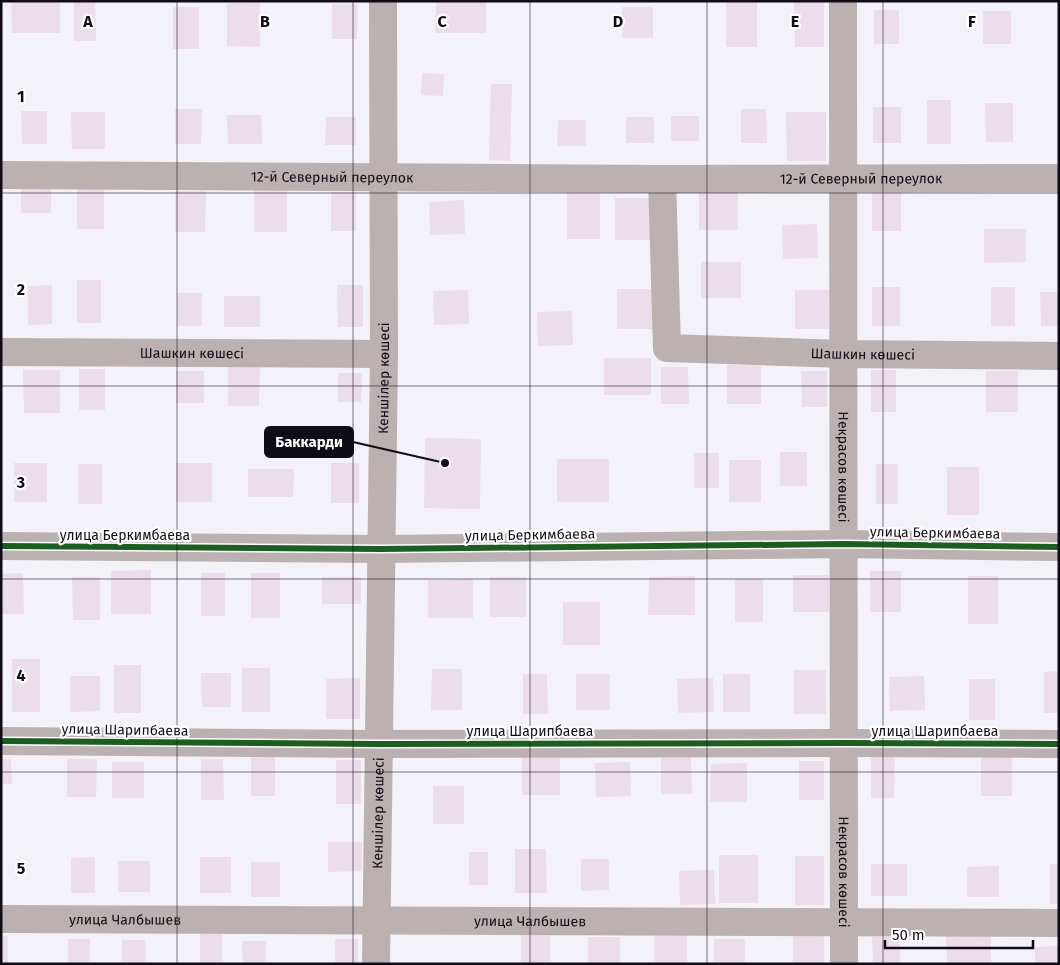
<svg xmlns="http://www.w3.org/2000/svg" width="1060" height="965" font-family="'Fira Sans',sans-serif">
<rect width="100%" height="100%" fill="#f3f2f8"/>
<g fill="#ecddea">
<path d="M74,1H95L96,41H74Z"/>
<path d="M436,1H486V33H435Z"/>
<rect x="726" y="1" width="31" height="46"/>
<path d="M11,2H60V33H12Z"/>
<path d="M260,2V47L227,46V3Z"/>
<path d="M794,2H824V47H795Z"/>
<path d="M332,4H358L357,39H332Z"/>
<rect x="173" y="7" width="26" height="42"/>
<rect x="622" y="7" width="31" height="31"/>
<rect x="874" y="10" width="25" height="34"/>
<rect x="983" y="11" width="28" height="33"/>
<path d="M422,73L444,74L443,96L421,95Z"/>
<path d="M491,84H512L510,161L489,160Z"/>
<rect x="927" y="100" width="24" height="44"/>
<path d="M985,103H1013V142H986Z"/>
<rect x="873" y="107" width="28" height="36"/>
<path d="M175,109H202L201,144H175Z"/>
<path d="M741,109H766L767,143H741Z"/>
<path d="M21,111H47V144H22Z"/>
<path d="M71,112H105V149H72Z"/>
<path d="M786,112H826V161H787Z"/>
<path d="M227,115H261L262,144H228Z"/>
<rect x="671" y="116" width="28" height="25"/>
<path d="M326,117H356V145H325Z"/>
<rect x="626" y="117" width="28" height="26"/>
<path d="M558,120H586V146H557Z"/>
<rect x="77" y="187" width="27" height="42"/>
<rect x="21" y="188" width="30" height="25"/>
<rect x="254" y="190" width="33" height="42"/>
<path d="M175,191H206L205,232H175Z"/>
<rect x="567" y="191" width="33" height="48"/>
<rect x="872" y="191" width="29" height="40"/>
<rect x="331" y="192" width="25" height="39"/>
<rect x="699" y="192" width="39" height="38"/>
<path d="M615,198H651L652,240H615Z"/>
<path d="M464,200L465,234L430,235L429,202Z"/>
<path d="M817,224L818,258L783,259L782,225Z"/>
<path d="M984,229H1026V262L984,263Z"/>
<rect x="701" y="262" width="40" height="36"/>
<rect x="77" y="280" width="24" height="43"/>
<path d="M52,285V324L28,325V286Z"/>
<path d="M337,285H363V327H338Z"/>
<rect x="872" y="287" width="28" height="39"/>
<rect x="991" y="287" width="24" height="39"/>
<path d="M617,289H656L655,329H617Z"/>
<path d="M468,290L469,324L434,325L433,291Z"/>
<rect x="795" y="290" width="35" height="39"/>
<path d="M1040,292H1059V326H1041Z"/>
<rect x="177" y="293" width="25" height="33"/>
<rect x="224" y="296" width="36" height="31"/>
<path d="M572,311L573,345L538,346L537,312Z"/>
<rect x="604" y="358" width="47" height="37"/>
<rect x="727" y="365" width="34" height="39"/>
<path d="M228,367H260L259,406H228Z"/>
<path d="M661,367H688L689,404H661Z"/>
<rect x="79" y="369" width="26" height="41"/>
<path d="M23,370H60V413H24Z"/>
<rect x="871" y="370" width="25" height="42"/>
<rect x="176" y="371" width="28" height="32"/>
<path d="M801,371H827V407H802Z"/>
<rect x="986" y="371" width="32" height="41"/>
<path d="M338,373H362L361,402H338Z"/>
<path d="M425,438L481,439L480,509L424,508Z"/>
<rect x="780" y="452" width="27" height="34"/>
<rect x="694" y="453" width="25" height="35"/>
<rect x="557" y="459" width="52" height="43"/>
<rect x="729" y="460" width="32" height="42"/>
<rect x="14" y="463" width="33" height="39"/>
<rect x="176" y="463" width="36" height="39"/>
<rect x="331" y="463" width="28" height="40"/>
<rect x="78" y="464" width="24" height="40"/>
<rect x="876" y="464" width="22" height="40"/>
<rect x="947" y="467" width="32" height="48"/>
<path d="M248,469H294L293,497H248Z"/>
<path d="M151,570V614H111V571Z"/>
<rect x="870" y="571" width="31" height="41"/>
<path d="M23,573L24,614H1V574Z"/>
<rect x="201" y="573" width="24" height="43"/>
<rect x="251" y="573" width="29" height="45"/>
<rect x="793" y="575" width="36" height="37"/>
<path d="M695,576V615H648L649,577Z"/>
<rect x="968" y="576" width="30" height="48"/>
<path d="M72,577H100V620H73Z"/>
<rect x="322" y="577" width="39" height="27"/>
<rect x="490" y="577" width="36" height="40"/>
<path d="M473,579V618H428V580Z"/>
<rect x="735" y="579" width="28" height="43"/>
<rect x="563" y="602" width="37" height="43"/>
<rect x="12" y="659" width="28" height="53"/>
<rect x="114" y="665" width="27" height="48"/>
<rect x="242" y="668" width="28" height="44"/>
<path d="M432,669H462V710H431Z"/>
<rect x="794" y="670" width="32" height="44"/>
<path d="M1059,671V713H1044V672Z"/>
<path d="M201,673H231V707H202Z"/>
<path d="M523,674H547L548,714H523Z"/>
<rect x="576" y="674" width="34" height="36"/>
<rect x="723" y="674" width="27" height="38"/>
<path d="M70,676H100V711L70,712Z"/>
<path d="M924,676L925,710L890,711L889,677Z"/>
<path d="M360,678V719H326V679Z"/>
<path d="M713,678L714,712L678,713L677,679Z"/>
<rect x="969" y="679" width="26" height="41"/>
<path d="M275,756V796H251V757Z"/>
<path d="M871,756H895L894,798H871Z"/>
<path d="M691,757L692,794H661V758Z"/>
<path d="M1012,757V796H981V758Z"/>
<rect x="522" y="758" width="38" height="37"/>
<path d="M1,759H11L12,784H1Z"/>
<path d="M67,759H97L96,797H67Z"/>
<path d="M201,759H223L224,800H201Z"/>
<rect x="336" y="760" width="25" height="44"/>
<rect x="799" y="761" width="25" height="39"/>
<rect x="112" y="762" width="32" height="36"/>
<path d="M630,762L631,796L596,797L595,763Z"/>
<path d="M747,763V802H710L711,764Z"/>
<rect x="433" y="786" width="31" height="38"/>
<path d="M328,842H362V871L328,872Z"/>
<path d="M515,849H546L547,893H515Z"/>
<rect x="469" y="852" width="19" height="33"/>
<rect x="719" y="855" width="39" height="48"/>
<rect x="795" y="856" width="29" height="49"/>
<path d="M95,857V893H71V858Z"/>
<rect x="200" y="857" width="31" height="36"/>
<path d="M581,859H609V890L581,891Z"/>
<rect x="118" y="861" width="32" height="31"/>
<rect x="251" y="862" width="29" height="35"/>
<rect x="871" y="864" width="36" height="32"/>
<rect x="1050" y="864" width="9" height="40"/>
<path d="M999,866V897H967V867Z"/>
<path d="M714,870L715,904L680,905L679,871Z"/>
<rect x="200" y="934" width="22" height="30"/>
<rect x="654" y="934" width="33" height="30"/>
<rect x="521" y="935" width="29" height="29"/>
<rect x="793" y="935" width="31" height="29"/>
<rect x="1" y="936" width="7" height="28"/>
<path d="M946,936H991V964H947Z"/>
<rect x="588" y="937" width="32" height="27"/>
<path d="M872,937H900V964H873Z"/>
<rect x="68" y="939" width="22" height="25"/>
<rect x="335" y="939" width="23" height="25"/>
<rect x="714" y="939" width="31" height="25"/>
<path d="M122,940H145L146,964H122Z"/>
<path d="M242,941H266V964H243Z"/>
<path d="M1059,946V964H1035V947Z"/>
</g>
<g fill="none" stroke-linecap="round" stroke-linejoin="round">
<g stroke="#bab1b0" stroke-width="28">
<path id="s1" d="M843,1L844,964"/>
<path id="s2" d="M1,175L662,179L1059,178"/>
<path id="s3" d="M662,179L667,348L843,354L1059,356"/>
<path id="s4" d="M1,352L384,354"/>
<path d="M1,546L381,549L844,544L1059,547"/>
<path d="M1,741L378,744L844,743L1059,744"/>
<path id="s5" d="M1,919L1059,923"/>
<path id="s6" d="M376,964L384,354L383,1"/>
</g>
<defs>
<g id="cycleway">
<path d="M1,546L381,549L844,544L1059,547"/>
<path d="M1,741L378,744L844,743L1059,744"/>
</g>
</defs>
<use href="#cycleway" stroke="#fff" stroke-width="9"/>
<use href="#cycleway" stroke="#1b5e20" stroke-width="6"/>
</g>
<path fill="none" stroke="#100c16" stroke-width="1" stroke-opacity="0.55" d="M177,1V964M353,1V964M530,1V964M707,1V964M883,1V964M1,193H1059M1,386H1059M1,579H1059M1,772H1059"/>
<g text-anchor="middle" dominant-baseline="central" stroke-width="4.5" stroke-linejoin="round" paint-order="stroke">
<g font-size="14" fill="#100c16" stroke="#fff">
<text stroke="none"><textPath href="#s2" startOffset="331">12-й Северный переулок</textPath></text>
<text stroke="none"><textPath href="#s2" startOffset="860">12-й Северный переулок</textPath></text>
<text stroke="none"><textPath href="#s4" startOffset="191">Шашкин көшесі</textPath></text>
<text stroke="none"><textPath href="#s3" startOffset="365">Шашкин көшесі</textPath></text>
<text stroke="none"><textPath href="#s6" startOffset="586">Кеншілер көшесі</textPath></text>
<text stroke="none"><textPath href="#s1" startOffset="466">Некрасов көшесі</textPath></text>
<text transform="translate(935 533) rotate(1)">улица Беркимбаева</text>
<text x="125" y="535">улица Беркимбаева</text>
<text transform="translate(530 535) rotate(-1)">улица Беркимбаева</text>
<text transform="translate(125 730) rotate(1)">улица Шарипбаева</text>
<text x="530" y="731">улица Шарипбаева</text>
<text x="935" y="731">улица Шарипбаева</text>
<text stroke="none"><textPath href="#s6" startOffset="151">Кеншілер көшесі</textPath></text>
<text stroke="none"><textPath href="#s1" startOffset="871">Некрасов көшесі</textPath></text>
<text stroke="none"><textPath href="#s5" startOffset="124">улица Чалбышев</textPath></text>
<text stroke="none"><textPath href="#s5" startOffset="529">улица Чалбышев</textPath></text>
</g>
</g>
<g font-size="16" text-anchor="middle" font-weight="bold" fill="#100c16" stroke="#fff" stroke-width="4.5" stroke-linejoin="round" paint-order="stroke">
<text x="88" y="27">A</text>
<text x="265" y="27">B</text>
<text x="442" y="27">C</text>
<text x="618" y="27">D</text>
<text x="795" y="27">E</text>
<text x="972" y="27">F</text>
<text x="21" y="102">1</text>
<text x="21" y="295">2</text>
<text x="21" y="488">3</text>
<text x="21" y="681">4</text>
<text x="21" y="874">5</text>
</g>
<path fill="none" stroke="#100c16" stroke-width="2" d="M445 463L353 442"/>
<circle fill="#100c16" stroke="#fff" stroke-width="2" cx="445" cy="463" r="5"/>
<rect fill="#100c16" stroke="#100c16" stroke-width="2" x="265" y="427" width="88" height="30" rx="5"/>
<g font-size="15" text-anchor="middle" font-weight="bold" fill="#fff">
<text x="309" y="447">Баккарди</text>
</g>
<rect width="1060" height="965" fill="none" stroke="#100c16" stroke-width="5"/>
<path d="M885 940v8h148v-8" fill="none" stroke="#100c16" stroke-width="2.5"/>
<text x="892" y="940" font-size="15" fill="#100c16" stroke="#ffffff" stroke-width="4" paint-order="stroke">50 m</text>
</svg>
